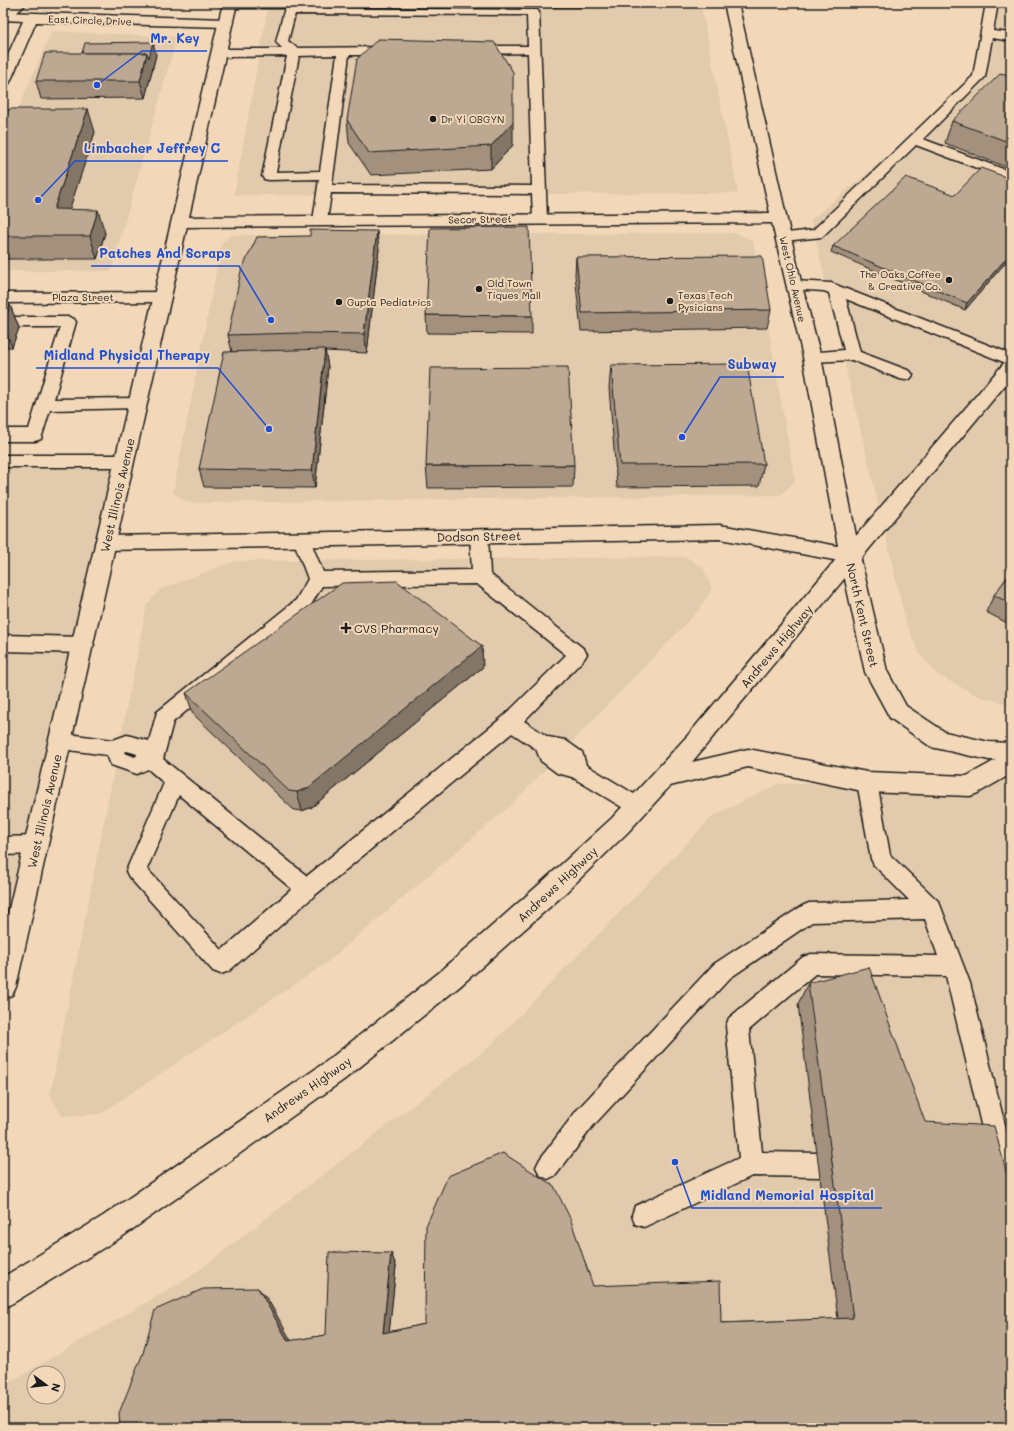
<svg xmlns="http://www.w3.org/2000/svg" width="1014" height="1431" font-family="Mali,sans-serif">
<rect width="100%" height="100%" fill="#f2d8b9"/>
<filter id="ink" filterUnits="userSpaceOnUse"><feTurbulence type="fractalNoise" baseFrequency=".025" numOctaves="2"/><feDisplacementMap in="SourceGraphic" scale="8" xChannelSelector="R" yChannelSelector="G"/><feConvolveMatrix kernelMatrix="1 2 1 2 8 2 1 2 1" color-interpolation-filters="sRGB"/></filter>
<g filter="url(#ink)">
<g fill="#e2caad" fill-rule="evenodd">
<path d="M986,3H1011V705L978,696L938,675L919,653L906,623L811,220L978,80Z"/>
<path d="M701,5L738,193L234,195L268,6Z"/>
<path d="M52,31L177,37L111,271H3V144Z"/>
<path d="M736,233L753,241L795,481L781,495L188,503L173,493L222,242L232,235Z"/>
<path d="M124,457L3,980V458Z"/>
<path d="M686,557L703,568L712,589L698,611L510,806L325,964L100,1114L62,1116L50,1095L147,604L161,589L235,561Z"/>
<path d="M1011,781V1428H3V1386L190,1277L489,1047L713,816L778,784ZM34,1373H58V1397H34Z"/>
</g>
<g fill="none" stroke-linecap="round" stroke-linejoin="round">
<defs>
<g id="lane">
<path d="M14,3H27L11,18H3V13Z"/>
<path d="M226,3H308L310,5L307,8L537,10L539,12L547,218L545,221L540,222L535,221L533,218L532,194L331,193L327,221L325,224L320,225L315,224L313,221L319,179L269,180L264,179L262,176L287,56L219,57L215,56L213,53L215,50L219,49H283L276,42L284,11L286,8H230L226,7L224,5ZM295,14L527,15L528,46H474L470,47L468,50L470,53L474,54L528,53L532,186L332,185L349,55H391L395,54L397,51L395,48L391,47L297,48L288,41ZM337,55L320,171L276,172L299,56Z"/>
<path d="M511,3H587L585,5L581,6H517L513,5Z"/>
<path d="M986,3H998L993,31L1011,33V41L992,38L985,77L923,139L1011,172V181L916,145L822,237L784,241L779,240L777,237L779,234L813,230L973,76Z"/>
<path d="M794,281L831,283L1011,354V365L846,299L860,352L910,371L913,375L910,379L905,380L900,379L852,360L812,362L807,361L804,357L807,353L844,350L829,293L824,291L789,289L787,286L789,283Z"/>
<path d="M3,317H69L74,319L76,322L54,399L138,398L144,399L146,403L144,407L138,408L50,410L41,439L35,441H3V429H29L60,327H3Z"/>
<path d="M3,455H124L130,457L132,461L130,465L124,467H3Z"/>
<path d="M479,530L485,532L488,536L490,574L584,649L587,654L584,659L524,721L548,737L565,740L582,752L586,765L644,800L647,806L644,812L637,815L630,812L572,777L557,773L541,761L536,749L512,733L314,896L229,971L221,974L213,971L129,877L126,871L164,783L148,769L137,774L111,765L107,755L61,749L54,747L51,741L54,735L61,733L113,740L127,735L149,741L157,712L296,600L308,579L293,539L296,535L302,533L308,535L323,572L472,570L470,536L473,532ZM477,584L566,655L504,716L307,876L163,759L173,722L308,610L322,586ZM127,751L137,754V755L135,757L125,753V752ZM179,795L292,889L222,950L147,869Z"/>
<path d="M867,774L874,776L877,782L890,855L939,902L970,983L1011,1150V1174H1002L994,1170L990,1162L946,976L815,974L749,1030L762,1152L819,1153L827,1157L831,1165L827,1173L819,1177L752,1176L644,1227L635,1224L632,1215L635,1206L739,1158L726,1026L729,1018L803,957L811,954L938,956L925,919L812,922L730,978L593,1126L556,1175L548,1179L540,1175L536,1167L540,1159L577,1110L714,964L802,906L809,903L909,900L874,865L871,859L857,782L860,776Z"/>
<path d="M36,836L43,839L46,845L43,851L36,854L3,855V837Z"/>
</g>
<g id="street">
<path d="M724,3H738L802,286L821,357L860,556L857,561L850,563L720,539L105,550L98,548L95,543L98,538L105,536L720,525L838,546L803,357L772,223L180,227L174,225L172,222L174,219L180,217L770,213Z"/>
<path d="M3,12L226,19L231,20L233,23L231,26L226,27L36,22L10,82L8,85L3,86V66L23,21L3,20Z"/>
<path d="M163,292L169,293L171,297L169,301L163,302L3,303V293Z"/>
<path d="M3,635L83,637L90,639L94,645L90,651L83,653L3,651Z"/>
</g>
<g id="secondary">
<path d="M223,3H237L16,987L12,995L3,999V934Z"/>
<path d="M850,549L857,551L860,556L887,671L906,706L945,732L989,742L1011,743V761L989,760L931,747L890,718L865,672L840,556L843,551Z"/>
</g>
<path id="primary" d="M1011,360V378L692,762L748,749L867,772L967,776L1003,756L1011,754V774L978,793L970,796L867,792L748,767L670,786L628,832L560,898L459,987L345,1079L123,1236L13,1303L3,1308V1277L103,1216L327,1061L441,971L542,882L612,818L689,734L843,551L1005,362Z"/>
</defs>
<use href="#lane" stroke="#1c1c1c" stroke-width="3"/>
<use href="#street" stroke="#1c1c1c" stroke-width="3"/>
<use href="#secondary" stroke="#1c1c1c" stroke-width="3"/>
<use href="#primary" stroke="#1c1c1c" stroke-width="3"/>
<use href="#lane" fill="#f2d8b9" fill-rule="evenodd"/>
<use href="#street" fill="#f2d8b9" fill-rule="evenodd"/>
<use href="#secondary" fill="#f2d8b9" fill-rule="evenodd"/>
<use href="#primary" fill="#f2d8b9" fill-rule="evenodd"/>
</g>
<g fill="#a3917e" stroke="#1c1c1c">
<path d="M156,55L145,98L41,99L36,81Z"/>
<path d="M1011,76V169L945,143L952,121Z"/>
<path d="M347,120L513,145L491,169L371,175L349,143Z"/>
<path d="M3,125L95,132L69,209L105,233L97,259H3Z"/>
<path d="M833,246L1011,256L965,310L831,252Z"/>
<path d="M379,249L367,353L325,351L328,367L315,488L204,487L199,469L232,352L228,335Z"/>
<path d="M576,257L771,310L767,328L581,331L575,275Z"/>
<path d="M3,305H10L19,328L12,347H3Z"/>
<path d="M426,315L532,316V334L427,333Z"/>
<path d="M611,365L764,464L759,486L617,487L609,388Z"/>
<path d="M574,465L573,487L428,488L426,466Z"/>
<path d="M1011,572V625L986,612L994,595Z"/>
<path d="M483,667L312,807L302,811L294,810L193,714L186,693Z"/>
<path d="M808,983L1011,1428H120L268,1300L291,1341L326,1335L391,1253L396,1266L389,1332L593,1286L721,1323L838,1319L798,1004Z"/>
</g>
<g fill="#847666" stroke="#1c1c1c">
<path d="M153,42L156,55L145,98L140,81L147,53Z"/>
<path d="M88,109L95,132L62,232L54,209Z"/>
<path d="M513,122V145L491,169V146Z"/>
<path d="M98,210L105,233L97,259L90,236Z"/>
<path d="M377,231L379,249L367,353L364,334Z"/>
<path d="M1011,253V256L965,310L967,303Z"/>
<path d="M10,305L19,328L12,347L3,324Z"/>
<path d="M325,349L328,367L315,488L312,471Z"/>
<path d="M482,646L483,667L312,807L302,811L297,792Z"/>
<path d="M391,1253L396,1266L388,1344L383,1333Z"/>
<path d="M258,1288L268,1300L297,1351L288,1341Z"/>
</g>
<g fill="#bda992" stroke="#1c1c1c">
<path d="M378,39L494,42L513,72V122L491,146L369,153L347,120L357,59Z"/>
<path d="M153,42L149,58L147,53H82L85,43Z"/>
<path d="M45,53H147L140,81H36Z"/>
<path d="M1001,73L1011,76V143L952,121Z"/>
<path d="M9,109H88L54,209L98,210L90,236H3V125Z"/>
<path d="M981,168L1011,179V253L967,303L833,246L906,177L955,195Z"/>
<path d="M529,227L532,316L426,315L430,228Z"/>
<path d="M310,230L377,231L364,334L297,333L228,335L241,271L257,237L310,236Z"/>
<path d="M762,256L771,310L582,313L576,257Z"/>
<path d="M3,305H10L3,324Z"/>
<path d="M325,349L312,471L199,469L224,352Z"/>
<path d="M747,364L764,464L620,465L611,365Z"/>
<path d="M568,367L574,465L426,466L430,368Z"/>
<path d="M1011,572V604L994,595Z"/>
<path d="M397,581L482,646L308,788L297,792L289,791L186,693L342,583Z"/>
<path d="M869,967L925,1122L994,1126L1011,1190V1428H120L119,1413L143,1353L155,1310L203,1289L258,1288L288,1341L326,1335L329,1252L391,1253L383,1333L425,1324L426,1226L448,1176L503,1153L554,1186L570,1218L593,1286L720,1281L721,1323L853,1318L808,983Z"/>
</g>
</g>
<g fill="#1c1c1c" stroke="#f2d8b9" stroke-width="1.5">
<circle cx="433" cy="119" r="4"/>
<circle cx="949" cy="280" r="4"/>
<circle cx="479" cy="289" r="4"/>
<circle cx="670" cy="301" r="4"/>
<circle cx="339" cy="302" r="4"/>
<path d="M344 622h4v4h4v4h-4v4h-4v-4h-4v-4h4z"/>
</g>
<g text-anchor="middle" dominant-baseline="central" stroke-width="4" stroke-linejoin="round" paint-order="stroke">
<g font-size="10" fill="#1c1c1c" stroke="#f2d8b9">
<text transform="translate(90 20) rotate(2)">East Circle Drive</text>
<text transform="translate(480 219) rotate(-1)">Secor Street</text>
<text transform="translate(793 279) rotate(77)">West Ohio Avenue</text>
<text x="83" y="297">Plaza Street</text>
</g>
<g font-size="10" fill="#1c1c1c" stroke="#f2d8b9" text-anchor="start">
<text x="441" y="119">Dr Yi OBGYN</text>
<text x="941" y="274" text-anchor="end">The Oaks Coffee<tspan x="941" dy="12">&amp; Creative Co.</tspan></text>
<text x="487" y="283">Old Town<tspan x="487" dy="12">Tiques Mall</tspan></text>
<text x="678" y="295">Texas Tech<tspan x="678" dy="12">Pysicians</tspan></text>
<text x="347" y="302">Gupta Pediatrics</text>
</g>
<g font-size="12" fill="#1c1c1c" stroke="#f2d8b9">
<text transform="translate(117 495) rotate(-77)">West Illinois Avenue</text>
<text transform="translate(479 536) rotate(-1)">Dodson Street</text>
<text transform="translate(863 615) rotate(77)">North Kent Street</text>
<text transform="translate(776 646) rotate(-50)">Andrews Highway</text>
<text transform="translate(44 811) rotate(-77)">West Illinois Avenue</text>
<text transform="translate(557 884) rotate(-43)">Andrews Highway</text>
<text transform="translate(307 1089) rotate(-35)">Andrews Highway</text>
</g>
<g font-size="12" fill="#1c1c1c" stroke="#f2d8b9" text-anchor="start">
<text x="354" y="628">CVS Pharmacy</text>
</g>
</g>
<path fill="none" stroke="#1d4ed8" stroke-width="1.5" d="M97 85L142 51H207M38 200L75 161H228M271 320L239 266H91M269 429L218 368H36M682 437L720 377H784M675 1162L692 1208H882"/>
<g fill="#1d4ed8" stroke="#f2d8b9" stroke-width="1.5">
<circle cx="97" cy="85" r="4"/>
<circle cx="38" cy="200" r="4"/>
<circle cx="271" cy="320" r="4"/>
<circle cx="269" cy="429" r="4"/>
<circle cx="682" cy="437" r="4"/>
<circle cx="675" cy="1162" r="4"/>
</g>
<g font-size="13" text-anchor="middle" font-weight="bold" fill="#1d4ed8" stroke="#f2d8b9" stroke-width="4" stroke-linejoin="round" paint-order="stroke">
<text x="175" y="43">Mr. Key</text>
<text x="152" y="153">Limbacher Jeffrey C</text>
<text x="165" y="258">Patches And Scraps</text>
<text x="127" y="360">Midland Physical Therapy</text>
<text x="752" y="369">Subway</text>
<text x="787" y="1200">Midland Memorial Hospital</text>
</g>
<rect width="1014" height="1431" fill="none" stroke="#f2d8b9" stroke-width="16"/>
<rect x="8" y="8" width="998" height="1415" fill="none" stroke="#1c1c1c" stroke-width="1.5" filter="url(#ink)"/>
<g transform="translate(46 1385) rotate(105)"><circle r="19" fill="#f2d8b9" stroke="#9c8d7a"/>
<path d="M0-3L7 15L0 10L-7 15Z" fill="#1c1c1c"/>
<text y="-6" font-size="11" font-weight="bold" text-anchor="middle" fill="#1c1c1c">N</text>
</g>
</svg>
